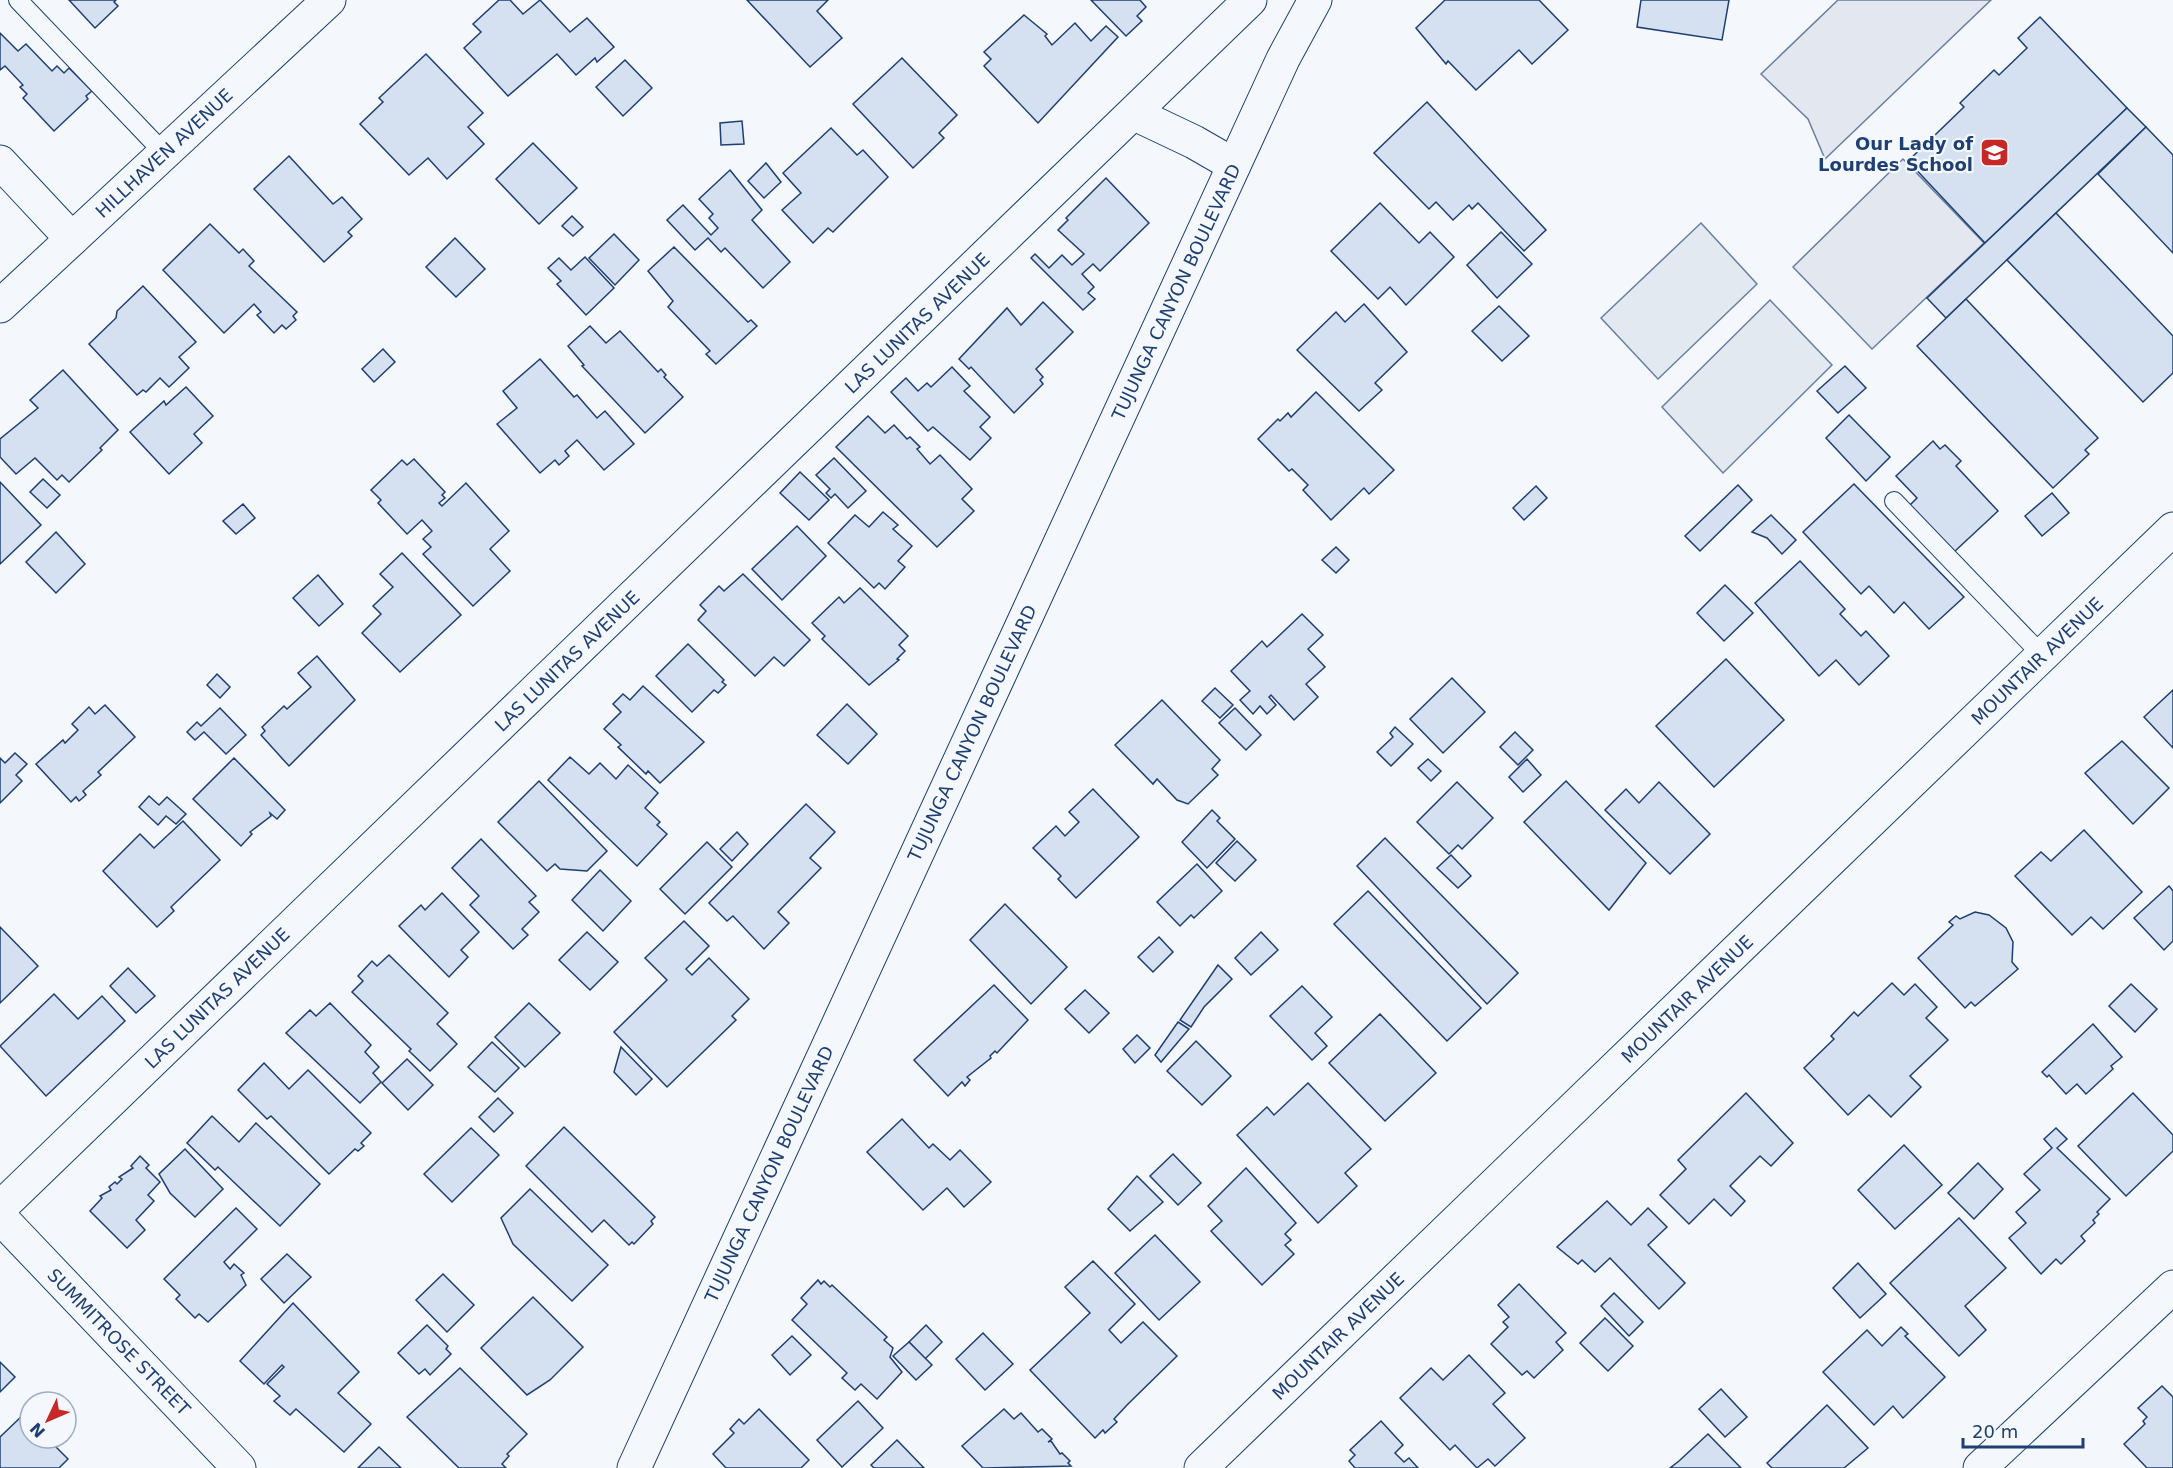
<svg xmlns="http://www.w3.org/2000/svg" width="2173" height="1468" font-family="'DejaVu Sans',sans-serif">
<rect width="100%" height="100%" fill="#f4f7fb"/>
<g fill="#e3e9f0" stroke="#687fa3" stroke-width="1.5">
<path d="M1701,223L1757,284L1658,379L1601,318Z"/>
<path d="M1770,300L1832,365L1723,473L1662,407Z"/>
</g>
<g fill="#e3e8f0" stroke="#687fa3" stroke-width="1.5">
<path d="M1838,0H1991L1825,159L1808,119L1761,74Z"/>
<path d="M1903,159L1984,243L1872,349L1793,267Z"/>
</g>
<g fill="#d5e0f0" stroke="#1d3f73" stroke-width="1.5">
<path d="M69,0H116L114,2L118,6L95,28Z"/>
<path d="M499,0H510L523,14L540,0L570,32L587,18L614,47L597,62L595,58L576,75L557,54L508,96L464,48L481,32L473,24Z"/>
<path d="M747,0H828L817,11L842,38L810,67Z"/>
<path d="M1091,0H1140L1146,7L1137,16L1142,21L1126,36Z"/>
<path d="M1445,0H1539L1568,30L1532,64L1519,50L1476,90L1448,61L1446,64L1416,28Z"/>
<path d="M1641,0H1729L1722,40L1637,27Z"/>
<path d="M1024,15L1047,34L1045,36L1052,45L1075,23L1091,41L1106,26L1118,37L1038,123L984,66L991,59L984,52Z"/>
<path d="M2040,17L2127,108L1985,243L1908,161L1964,107L1960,103L1994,70L1999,75L2027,48L2018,38Z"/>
<path d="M0,33L18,51L26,44L52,71L57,66L64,73L69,68L92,91L86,96L88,99L54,131L23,98L27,94L20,87L23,85L5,66L0,70Z"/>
<path d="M426,54L483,113L468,127L484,144L447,179L428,158L409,175L360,124L383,102L379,98Z"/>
<path d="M902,58L957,115L939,133L944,138L913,168L853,104Z"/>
<path d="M625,60L652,88L623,116L596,87Z"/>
<path d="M1427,102L1546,230L1524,251L1478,203L1472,209L1469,205L1453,220L1436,202L1429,209L1374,153Z"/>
<path d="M2127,108L2146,127L1946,318L1927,298Z"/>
<path d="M742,121L744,144L721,145L720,123Z"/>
<path d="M2146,127L2173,155V253L2098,174Z"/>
<path d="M831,128L857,155L863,150L888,177L833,232L828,228L813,243L782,210L801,193L783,173Z"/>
<path d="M533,143L577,188L539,224L496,179Z"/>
<path d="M289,156L333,204L342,197L362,219L348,232L352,236L324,262L254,189Z"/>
<path d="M766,163L781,182L764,198L748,181Z"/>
<path d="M730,170L762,210L752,220L790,262L763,288L725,248L721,252L708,238L695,250L667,220L683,205L711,235L718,228L709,218L713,214L699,199Z"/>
<path d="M1106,178L1149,223L1100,271L1093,264L1082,274L1094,287L1088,293L1095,299L1083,310L1031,258L1035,254L1049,268L1062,255L1072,265L1084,254L1058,230L1068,220L1066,218Z"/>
<path d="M1380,203L1419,243L1430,232L1454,257L1406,305L1390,287L1378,299L1331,251Z"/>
<path d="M2056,213L2173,336V373L2143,402L2007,260Z"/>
<path d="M572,216L583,227L573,236L562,226Z"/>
<path d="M210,224L239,253L243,249L254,261L249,266L297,312L293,316L296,320L286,329L282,325L274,333L257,315L261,312L254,304L224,333L163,270Z"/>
<path d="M1501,232L1532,264L1497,298L1467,265Z"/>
<path d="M614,234L639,260L615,285L589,258Z"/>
<path d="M455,238L485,269L456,297L426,267Z"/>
<path d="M674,247L748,322L751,320L757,326L716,364L706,354L710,351L668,307L673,301L648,271Z"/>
<path d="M585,257L614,288L586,315L557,284L561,281L548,268L559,258L571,270Z"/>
<path d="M143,286L196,342L179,357L189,368L169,387L160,378L146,392L143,390L137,395L89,344L116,318L117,311Z"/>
<path d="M1966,299L2098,438L2085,450L2089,454L2053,488L1917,346Z"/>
<path d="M1043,302L1073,332L1036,369L1043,377L1040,380L1043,384L1014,413L971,367L969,369L959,359L1007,308L1021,325Z"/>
<path d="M1364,304L1407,352L1375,383L1382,390L1359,411L1297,350L1336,312L1345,322Z"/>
<path d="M1499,306L1529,336L1502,361L1472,331Z"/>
<path d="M590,326L606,343L620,331L658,372L661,369L666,375L664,377L683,397L645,433L582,366L584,365L568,346Z"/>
<path d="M383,349L395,362L374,382L362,369Z"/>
<path d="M540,359L574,397L577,395L597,418L605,411L634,444L604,470L577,440L565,451L569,456L559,465L555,460L540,473L497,424L517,408L503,391Z"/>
<path d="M1845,366L1866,388L1838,413L1817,391Z"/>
<path d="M952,367L970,386L964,391L990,417L980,427L991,438L970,460L933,427L928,431L891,392L906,378L918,391L927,383L931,387Z"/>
<path d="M63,370L118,430L100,448L102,450L69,482L62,475L57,480L35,458L16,474L0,457V439L38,408L30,400Z"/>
<path d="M186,387L213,416L194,434L202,443L169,474L130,432L164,401L166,405Z"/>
<path d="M1316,392L1394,470L1369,494L1364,488L1331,520L1303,490L1308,485L1292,469L1289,471L1258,439L1278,419L1280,421L1288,413L1291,417Z"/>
<path d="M1849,415L1890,457L1866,481L1826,438Z"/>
<path d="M868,416L885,433L894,425L907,439L910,437L920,447L917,449L930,464L940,455L972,489L962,499L974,511L937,547L836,447Z"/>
<path d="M1933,441L1940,449L1945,445L1961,461L1956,466L1998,511L1954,552L1910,505L1917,498L1896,476Z"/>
<path d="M834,458L866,491L848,508L835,494L831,498L826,493L830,489L816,475Z"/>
<path d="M414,459L445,492L442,495L445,498L439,503L442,506L466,483L509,531L490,549L510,571L473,606L423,554L431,547L423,539L432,531L422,520L407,534L378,503L381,500L371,490L402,460L407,465Z"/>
<path d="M800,472L829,500L809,520L780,493Z"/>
<path d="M43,479L60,495L47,508L30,492Z"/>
<path d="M0,482L41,525L0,564Z"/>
<path d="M1854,484L1964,597L1929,629L1904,602L1894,613L1869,586L1861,594L1803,532Z"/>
<path d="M1738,485L1752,500L1700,551L1685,536Z"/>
<path d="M1536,486L1547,498L1524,520L1513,508Z"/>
<path d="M2052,493L2069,513L2042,536L2025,516Z"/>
<path d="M243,504L255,518L236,534L223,521Z"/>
<path d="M883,512L898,525L893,529L912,546L898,561L905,567L885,589L879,583L874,588L828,543L855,515L869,527Z"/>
<path d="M1771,515L1796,540L1782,554L1767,538L1752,532Z"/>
<path d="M797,526L826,556L782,600L752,569Z"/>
<path d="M56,532L85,564L56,593L26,562Z"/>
<path d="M1336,547L1349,560L1336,573L1322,560Z"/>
<path d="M402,553L461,615L400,672L362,633L381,614L373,606L393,587L380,574Z"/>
<path d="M1800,561L1845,609L1840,614L1861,636L1866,631L1889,656L1859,685L1836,660L1819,676L1755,603Z"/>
<path d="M743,574L810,640L784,666L774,657L755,676L698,620L706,611L700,605L719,586L724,591Z"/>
<path d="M318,575L343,604L319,626L293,598Z"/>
<path d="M1725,585L1753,613L1724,641L1697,613Z"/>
<path d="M860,588L908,636L899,645L905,651L897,659L899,660L869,685L822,639L825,636L812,623L839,597L844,603Z"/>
<path d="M1302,614L1323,635L1308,649L1325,667L1306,684L1318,697L1294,720L1271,695L1269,697L1276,705L1267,714L1260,706L1253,714L1240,700L1250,691L1231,671L1262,641L1267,647Z"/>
<path d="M688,644L724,680L722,682L726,685L718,693L714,690L692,712L656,676Z"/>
<path d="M317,656L355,700L289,766L261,735L265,731L262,727L284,706L287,709L311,687L298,673Z"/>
<path d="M1726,659L1784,720L1714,787L1656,726Z"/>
<path d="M217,674L230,687L220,698L207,685Z"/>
<path d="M1452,678L1485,712L1443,753L1410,719Z"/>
<path d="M643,686L704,742L660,783L648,771L646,774L618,747L621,745L604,729L621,712L613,704L623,694L630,700Z"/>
<path d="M1215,688L1233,705L1220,718L1202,701Z"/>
<path d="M2173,690V748L2144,717Z"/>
<path d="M1162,700L1220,760L1212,769L1218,775L1188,804L1177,800L1157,779L1153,784L1115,745Z"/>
<path d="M847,704L877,734L848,764L817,735Z"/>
<path d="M105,705L135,737L98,772L101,775L83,791L86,795L79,801L76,797L71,802L36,764L63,740L65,743L78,730L72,724L89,707L95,714Z"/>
<path d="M220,708L246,735L226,754L204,732L195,740L187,732L197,722L201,726Z"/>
<path d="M1235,708L1261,735L1246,750L1219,723Z"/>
<path d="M1395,727L1413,744L1391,766L1377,752L1393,737L1390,733Z"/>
<path d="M1515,732L1533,750L1518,765L1500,747Z"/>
<path d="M2122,741L2169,788L2133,824L2085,773Z"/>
<path d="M15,753L27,764L16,775L22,781L0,803V758L5,763Z"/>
<path d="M570,757L589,774L600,763L616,779L628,765L658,793L645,808L660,822L657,825L667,834L637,866L548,780Z"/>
<path d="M234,758L285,810L277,819L270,813L271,816L250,832L252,834L241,846L193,799Z"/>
<path d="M1428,759L1441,771L1431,781L1418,768Z"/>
<path d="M1527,759L1541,775L1523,792L1509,777Z"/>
<path d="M539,781L607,851L587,871L560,869L555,864L547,871L498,822Z"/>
<path d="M1566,781L1646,863L1609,910L1524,822Z"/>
<path d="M1457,782L1493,818L1462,849L1458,845L1449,854L1417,822Z"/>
<path d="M1659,782L1710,834L1670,874L1605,810L1626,789L1639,803Z"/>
<path d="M1093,789L1139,837L1076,898L1058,879L1061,876L1033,848L1056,826L1065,836L1079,822L1069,812Z"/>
<path d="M149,796L159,805L167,797L186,814L176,824L166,816L158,825L139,807Z"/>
<path d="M806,804L835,832L810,858L821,868L778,912L789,923L764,949L733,916L727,921L709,903Z"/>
<path d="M1212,810L1220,818L1217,821L1235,839L1207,868L1182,842Z"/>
<path d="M183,821L220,860L171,907L174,911L157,927L103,871L140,834L154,848Z"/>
<path d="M2084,830L2142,892L2103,929L2091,917L2072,935L2015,876L2041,852L2051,861Z"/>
<path d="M737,832L748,844L732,861L720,849Z"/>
<path d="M1385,838L1518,973L1487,1004L1357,866Z"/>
<path d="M481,839L536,896L529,902L539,912L522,929L528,935L513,949L470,905L479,896L452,868Z"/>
<path d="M1237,841L1256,860L1235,881L1216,863Z"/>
<path d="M707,842L732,867L685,914L660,889Z"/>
<path d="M1451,855L1471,876L1458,888L1437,868Z"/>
<path d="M1197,864L1222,891L1194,918L1191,915L1180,926L1157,902Z"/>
<path d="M600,870L631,901L603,931L572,900Z"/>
<path d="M2169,886L2173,891V941L2164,950L2134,918Z"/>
<path d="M1368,891L1481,1008L1447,1041L1334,924Z"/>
<path d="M442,893L479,932L461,950L468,957L449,977L399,926L421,905L425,910Z"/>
<path d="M1005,904L1067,967L1031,1004L970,940Z"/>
<path d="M1975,912L1989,915L2006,928L2013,942L2012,962L2018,969L1975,1006L1971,1002L1965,1008L1918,958L1953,925L1949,922L1956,916L1960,919Z"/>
<path d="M684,921L709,946L686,969L692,975L709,958L749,999L732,1016L736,1020L667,1087L614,1032L667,980L645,958Z"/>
<path d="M0,927L38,966L0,1003Z"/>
<path d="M587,932L618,962L590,990L559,960Z"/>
<path d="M1261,932L1278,950L1251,975L1235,958Z"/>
<path d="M1159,937L1173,952L1153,972L1138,957Z"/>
<path d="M389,955L448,1013L437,1024L457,1044L430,1071L409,1051L411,1049L352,992L363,981L358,976L372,961L377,966Z"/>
<path d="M1218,965L1232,979L1204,1007L1191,1027L1180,1020Z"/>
<path d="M128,968L155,996L136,1013L110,986Z"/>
<path d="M1892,983L1904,995L1915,984L1937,1007L1926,1018L1948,1040L1910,1076L1921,1087L1891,1117L1869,1095L1848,1115L1804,1068L1834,1039L1831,1036L1854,1012L1858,1016Z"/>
<path d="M2131,984L2157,1009L2135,1032L2109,1006Z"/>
<path d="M994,985L1028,1020L997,1053L995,1051L990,1056L991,1058L967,1077L970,1080L965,1086L962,1082L948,1096L914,1060Z"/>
<path d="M1302,986L1332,1017L1315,1033L1327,1046L1312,1060L1270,1016Z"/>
<path d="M1085,990L1109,1013L1089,1033L1065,1009Z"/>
<path d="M54,994L78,1019L102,996L125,1021L46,1096L0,1046Z"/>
<path d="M330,1003L371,1045L365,1052L379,1067L373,1073L381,1082L360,1103L286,1033L310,1010L316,1016Z"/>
<path d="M529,1003L560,1033L525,1067L495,1037Z"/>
<path d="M1380,1014L1436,1073L1385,1121L1329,1063Z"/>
<path d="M1178,1022L1189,1029L1161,1062L1155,1055Z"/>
<path d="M2093,1024L2122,1057L2111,1066L2113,1069L2086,1094L2077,1084L2066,1094L2049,1075L2047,1077L2042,1072Z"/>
<path d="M1137,1035L1150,1048L1135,1063L1123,1049Z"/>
<path d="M1196,1041L1231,1076L1202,1105L1167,1071Z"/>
<path d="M492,1042L519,1068L495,1092L468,1067Z"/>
<path d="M621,1047L652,1079L636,1095L614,1072Z"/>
<path d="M407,1059L433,1085L408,1110L382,1083Z"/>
<path d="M264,1063L289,1089L308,1070L371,1133L361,1143L364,1146L358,1151L355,1149L329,1174L271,1116L267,1119L238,1090Z"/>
<path d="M1308,1083L1371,1149L1345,1173L1357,1186L1318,1223L1237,1135L1267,1107L1274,1115Z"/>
<path d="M1746,1093L1793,1143L1771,1166L1760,1156L1730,1186L1745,1201L1731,1216L1714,1199L1689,1224L1660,1195L1686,1169L1678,1160Z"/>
<path d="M2133,1093L2173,1135V1151L2126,1196L2078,1146Z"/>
<path d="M498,1098L513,1113L494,1132L479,1117Z"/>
<path d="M212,1116L239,1142L256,1123L320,1184L280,1226L218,1167L215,1170L187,1143Z"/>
<path d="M902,1119L929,1148L933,1144L950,1160L960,1150L991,1182L964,1207L947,1188L923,1210L867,1152Z"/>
<path d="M564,1127L655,1217L651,1221L653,1224L634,1244L632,1242L629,1245L604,1220L592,1232L526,1166Z"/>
<path d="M471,1128L499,1155L452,1202L424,1174Z"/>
<path d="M2056,1128L2067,1139L2057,1148L2110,1199L2097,1212L2099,1214L2093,1220L2095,1223L2081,1236L2085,1241L2061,1264L2056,1259L2041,1274L2009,1238L2026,1223L2016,1212L2040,1190L2024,1174L2052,1148L2044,1139Z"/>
<path d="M1904,1145L1942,1185L1895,1229L1858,1190Z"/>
<path d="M185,1149L223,1189L195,1217L170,1193L159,1174Z"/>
<path d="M1173,1154L1201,1183L1178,1205L1150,1176Z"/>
<path d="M140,1156L149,1165L146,1168L160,1182L148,1195L154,1201L136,1220L145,1230L127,1248L90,1211L102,1198L100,1196L111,1190L109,1187L115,1182L117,1184L122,1179L119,1177L133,1168L131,1166Z"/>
<path d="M1978,1163L2003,1189L1974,1219L1948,1193Z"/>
<path d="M1246,1168L1296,1223L1285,1234L1291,1240L1285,1245L1294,1254L1262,1285L1211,1231L1222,1221L1208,1206Z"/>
<path d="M1137,1176L1163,1202L1130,1231L1108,1209Z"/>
<path d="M530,1189L608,1265L572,1301L513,1244L501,1218Z"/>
<path d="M1607,1201L1631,1225L1648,1208L1667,1227L1648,1245L1685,1283L1659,1309L1610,1258L1595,1272L1582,1260L1578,1264L1557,1247Z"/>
<path d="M236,1208L257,1229L224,1262L230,1269L234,1264L244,1273L241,1275L246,1285L208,1322L199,1314L195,1318L176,1299L180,1295L164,1279Z"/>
<path d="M1959,1218L2006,1268L1965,1306L1986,1330L1959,1356L1890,1283Z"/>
<path d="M1155,1235L1200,1282L1159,1320L1115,1273Z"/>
<path d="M287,1254L311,1277L284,1303L261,1279Z"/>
<path d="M1093,1261L1135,1304L1109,1330L1121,1343L1143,1322L1177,1356L1127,1405L1114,1419L1117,1422L1105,1433L1103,1430L1095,1438L1030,1370L1090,1313L1065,1287Z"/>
<path d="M1858,1263L1886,1294L1860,1318L1833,1288Z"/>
<path d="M443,1274L474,1305L447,1332L416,1300Z"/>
<path d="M818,1280L821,1284L824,1281L830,1287L832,1285L887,1337L884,1340L893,1348L890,1357L902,1372L877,1399L861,1384L855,1390L842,1378L847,1373L792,1320L807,1304L801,1298Z"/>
<path d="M1519,1284L1566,1333L1556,1342L1563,1350L1534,1378L1527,1371L1522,1375L1491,1344L1508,1327L1503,1322L1509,1317L1498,1305Z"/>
<path d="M1614,1293L1643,1322L1629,1336L1601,1306Z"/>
<path d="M533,1297L583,1347L550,1380L527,1395L481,1348Z"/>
<path d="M293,1303L359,1372L338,1393L371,1424L344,1452L296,1409L290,1415L274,1401L280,1396L267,1384L284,1367L282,1365L264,1384L240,1361Z"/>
<path d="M1605,1318L1633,1346L1608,1371L1580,1343Z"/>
<path d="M427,1325L448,1346L446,1349L451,1354L430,1375L425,1369L419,1374L398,1353Z"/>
<path d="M926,1325L942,1342L925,1359L909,1342Z"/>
<path d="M1901,1327L1908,1334L1905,1336L1945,1377L1903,1418L1893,1406L1874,1425L1823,1372L1867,1330L1882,1346Z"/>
<path d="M983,1333L1013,1364L985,1390L956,1359Z"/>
<path d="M792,1336L811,1355L790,1375L772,1355Z"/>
<path d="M909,1342L932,1365L916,1380L893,1356Z"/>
<path d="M1469,1355L1505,1393L1493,1404L1525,1438L1495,1466L1488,1459L1477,1468L1455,1445L1450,1450L1400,1398L1431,1368L1443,1380Z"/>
<path d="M0,1362L15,1377L0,1392Z"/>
<path d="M460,1368L527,1434L507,1454L509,1456L502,1464L506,1468H459L407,1417Z"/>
<path d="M2162,1386L2173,1397V1468H2147L2124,1444L2145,1424L2143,1421L2147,1417L2138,1408Z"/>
<path d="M1721,1389L1747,1417L1725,1437L1699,1409Z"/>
<path d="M858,1401L883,1428L842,1467L817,1440Z"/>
<path d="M1827,1405L1868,1448L1844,1468H1772L1767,1463Z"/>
<path d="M759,1409L809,1460L801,1468H726L713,1454L734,1433L730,1429L739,1419L744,1424Z"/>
<path d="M1004,1409L1014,1419L1021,1413L1038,1432L1042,1429L1052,1439L1048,1442L1051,1441L1060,1454L1062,1453L1070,1461L1068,1463L1071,1466L983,1468L962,1446Z"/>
<path d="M24,1414L30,1420V1438H47L68,1459L59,1468H0V1437Z"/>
<path d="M1381,1421L1403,1445L1395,1453L1404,1462L1409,1458L1418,1468H1355L1349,1461L1355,1455L1350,1450Z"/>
<path d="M1708,1434L1741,1468H1670L1679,1461Z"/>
<path d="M897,1440L924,1468H874L871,1465Z"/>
<path d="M379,1447L401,1468H358Z"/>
</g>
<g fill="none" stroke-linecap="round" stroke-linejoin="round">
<defs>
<g id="lane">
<path d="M18,0L164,153"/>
<path d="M1894,501L2042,655"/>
</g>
<g id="street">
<path d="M1135,114L1194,142L1234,165"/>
<path d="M0,162L72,239"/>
<path d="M0,306L329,0"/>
<path d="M0,1208L1250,0"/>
<path d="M1201,1468L2173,529"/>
<path d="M1980,1468L2173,1287"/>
</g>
<g id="secondary">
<path d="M0,1217L239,1468"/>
<path d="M634,1468L1283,59L1315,0"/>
</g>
</defs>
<use href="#lane" stroke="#1d3f73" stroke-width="20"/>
<use href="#street" stroke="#1d3f73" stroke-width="35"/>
<use href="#secondary" stroke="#1d3f73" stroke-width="35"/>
<use href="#lane" stroke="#f4f7fb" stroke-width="18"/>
<use href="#street" stroke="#f4f7fb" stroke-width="33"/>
<use href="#secondary" stroke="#f4f7fb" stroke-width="33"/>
</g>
<defs>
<symbol id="school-square" viewBox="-11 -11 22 22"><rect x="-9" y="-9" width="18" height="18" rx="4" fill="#c62828" stroke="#f4f7fb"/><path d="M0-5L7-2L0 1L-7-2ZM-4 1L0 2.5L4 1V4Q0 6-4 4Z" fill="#fff"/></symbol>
</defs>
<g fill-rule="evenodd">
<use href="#school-square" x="1978" y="136" width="33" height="33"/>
</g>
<g text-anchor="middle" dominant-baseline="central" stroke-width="4.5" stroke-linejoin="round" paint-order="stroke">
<g font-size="18" font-weight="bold" fill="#1d3f73" stroke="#f4f7fb" text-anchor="end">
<text x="1973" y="143">Our Lady of<tspan x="1973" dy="21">Lourdes School</tspan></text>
</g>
<g font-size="18" fill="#1d3f73" stroke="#f4f7fb">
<text transform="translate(164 153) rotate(-43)">HILLHAVEN AVENUE</text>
<text transform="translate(1176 292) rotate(-65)">TUJUNGA CANYON BOULEVARD</text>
<text transform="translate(917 323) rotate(-44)">LAS LUNITAS AVENUE</text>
<text transform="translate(567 661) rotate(-44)">LAS LUNITAS AVENUE</text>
<text transform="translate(2037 661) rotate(-44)">MOUNTAIR AVENUE</text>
<text transform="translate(972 733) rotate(-65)">TUJUNGA CANYON BOULEVARD</text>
<text transform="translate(217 998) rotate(-44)">LAS LUNITAS AVENUE</text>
<text transform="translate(1687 999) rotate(-44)">MOUNTAIR AVENUE</text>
<text transform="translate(769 1174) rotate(-65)">TUJUNGA CANYON BOULEVARD</text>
<text transform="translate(1338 1336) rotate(-44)">MOUNTAIR AVENUE</text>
<text transform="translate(119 1342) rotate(46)">SUMMITROSE STREET</text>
</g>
</g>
<g transform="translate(48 1420) rotate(226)"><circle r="28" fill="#f4f7fb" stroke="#9eadc5" stroke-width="1.5"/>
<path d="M0-4.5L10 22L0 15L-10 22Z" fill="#c62828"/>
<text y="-9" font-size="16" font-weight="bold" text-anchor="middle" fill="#1d3f73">N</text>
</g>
<path d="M1963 1438v9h120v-9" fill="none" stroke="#1d3f73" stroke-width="3"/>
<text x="1972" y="1438" font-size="18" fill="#1d3f73" stroke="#f4f7fb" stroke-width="4.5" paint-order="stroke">20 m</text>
</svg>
